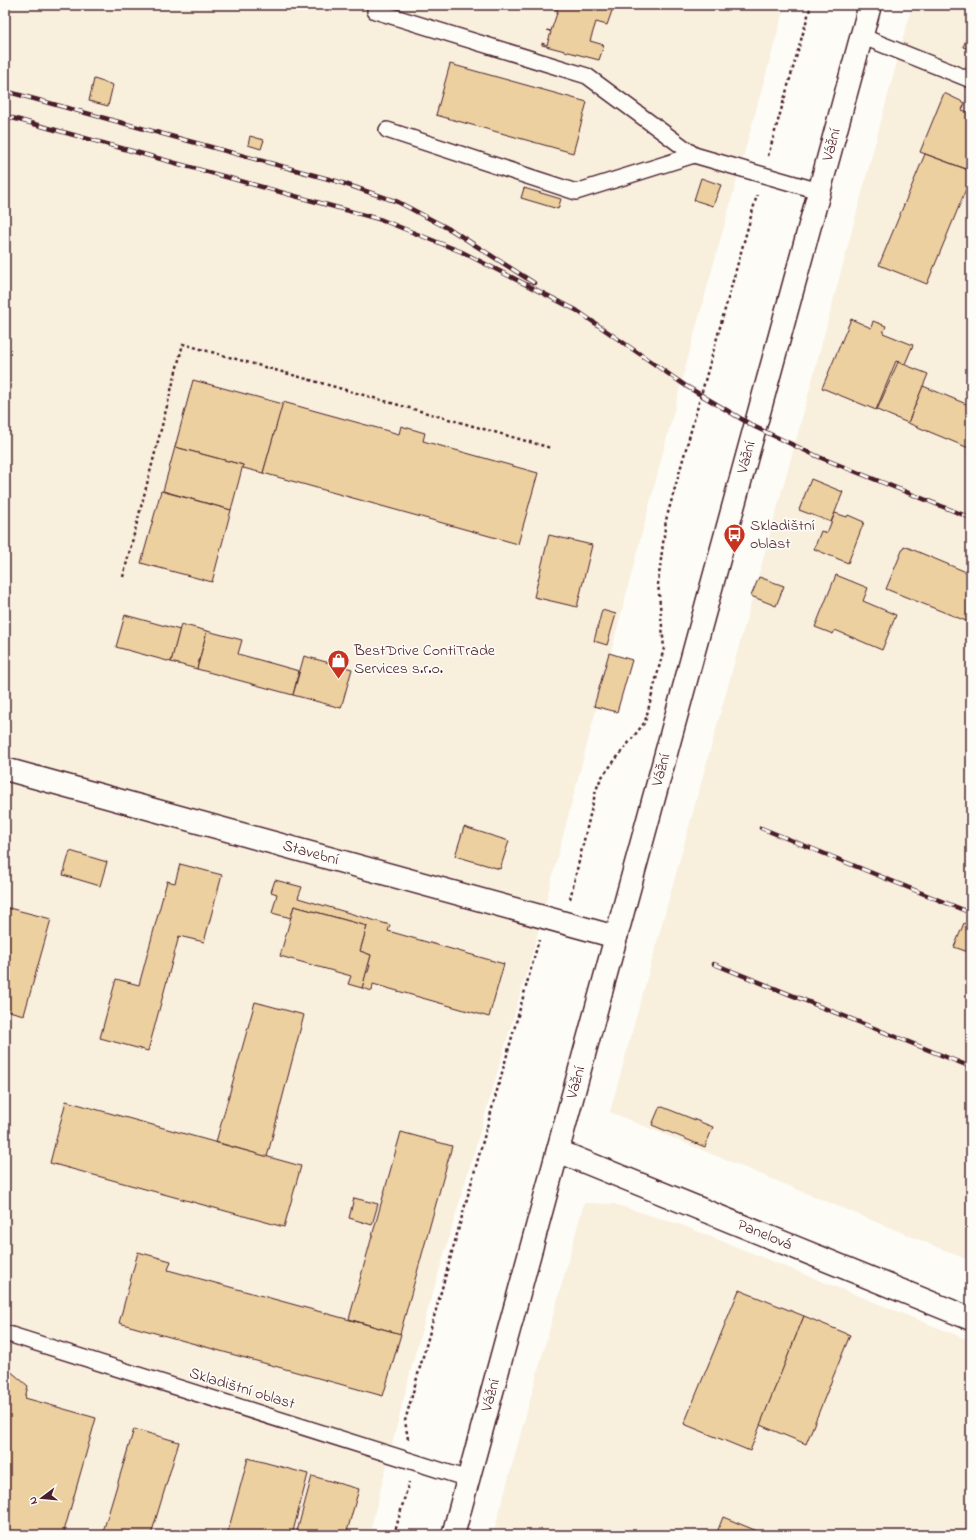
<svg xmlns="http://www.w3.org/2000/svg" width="976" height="1540" font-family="'Indie Flower',sans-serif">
<rect width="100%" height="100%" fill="#fdfcf7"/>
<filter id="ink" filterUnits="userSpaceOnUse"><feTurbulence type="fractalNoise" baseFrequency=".025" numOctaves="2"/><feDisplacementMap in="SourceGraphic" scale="8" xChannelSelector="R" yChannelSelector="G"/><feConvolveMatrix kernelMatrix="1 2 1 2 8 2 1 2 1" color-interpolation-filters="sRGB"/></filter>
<g filter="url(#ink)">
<g fill="#f8efdd">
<path d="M5,5H785L688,357L534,947L416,1350L369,1535H5Z"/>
<path d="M912,5H971V1261L610,1112L801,422Z"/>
<path d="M584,1203L614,1204L684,1226L971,1341V1535H493Z"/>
</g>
<g fill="#ecd0a0" stroke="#4a1f2b">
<path d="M542,5H614L607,25L596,22L590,41L604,45L599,60L542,45V43L547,45L551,32L547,30L551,31L558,10Z"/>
<path d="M971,28V50L963,47Z"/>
<path d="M450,64L587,102L573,153L436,115Z"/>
<path d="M94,79L113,85L108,106L89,101Z"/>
<path d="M944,93L965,103L962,110L971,113V166L969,170L920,152Z"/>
<path d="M250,136L264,140L261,149L248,145Z"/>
<path d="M925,154L971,171V177L927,284L879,265Z"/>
<path d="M701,178L721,185L713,206L694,200Z"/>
<path d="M524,188L561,199L558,209L521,198Z"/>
<path d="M851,319L871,328L873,321L886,326L883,333L913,345L905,364L896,361L876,410L822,388Z"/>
<path d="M898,362L928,374L908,423L877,410Z"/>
<path d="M193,380L283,404L263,473L243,468V465L175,447Z"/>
<path d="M923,386L971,406V449L908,423Z"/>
<path d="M283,402L399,434L401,426L425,433L423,441L538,473L518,544L263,473Z"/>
<path d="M175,447L243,465L231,510L163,491Z"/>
<path d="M811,479L843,492L831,522L799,510Z"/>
<path d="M161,491L231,510L212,582L141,563Z"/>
<path d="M835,513L847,517L848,515L864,522L848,563L814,549L821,531L827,533Z"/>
<path d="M549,535L592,545L577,607L534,597Z"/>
<path d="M904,546L971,574V623L886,589Z"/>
<path d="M836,575L868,588L863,601L896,615L882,650L835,630L833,634L815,627Z"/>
<path d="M759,577L784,586L776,606L751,596Z"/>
<path d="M602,610L616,614L607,645L594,641Z"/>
<path d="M125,615L180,630L171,662L116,647Z"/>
<path d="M181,624L207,631L197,669L171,662Z"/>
<path d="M207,631L242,640L238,654L299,671L293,695L197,669Z"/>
<path d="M609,653L632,660L617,712L594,706Z"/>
<path d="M304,656L352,669L341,708L293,695Z"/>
<path d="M464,827L509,841L500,869L455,856Z"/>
<path d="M70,851L107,862L100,886L63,875Z"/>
<path d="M180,864L222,875L204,942L179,936L148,1051L100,1038L116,979L139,985L167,881L175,883Z"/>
<path d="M275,880L302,887L298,898L390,925L388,931L504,964L489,1017L373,984L372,991L362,988L366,972H368L370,965H368L371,955L360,951L367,926L294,906L291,918L272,913L277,894L271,892Z"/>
<path d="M294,906L367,926L360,951L371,955L362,988L348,984L351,976L280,956Z"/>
<path d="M5,907L51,919L24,1015L5,1010Z"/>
<path d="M964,923L971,926V953L954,947Z"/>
<path d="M255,1002L304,1015L267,1157L216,1142Z"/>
<path d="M66,1101L301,1166L284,1227L50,1163Z"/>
<path d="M660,1106L713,1127L705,1147L652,1125Z"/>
<path d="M401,1132L452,1146L400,1334L349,1319Z"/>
<path d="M354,1198L378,1204L372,1225L349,1218Z"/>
<path d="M138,1252L171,1261L168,1270L401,1334L383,1396L119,1323Z"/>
<path d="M739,1290L804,1316L750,1451L684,1424Z"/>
<path d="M804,1316L850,1335L806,1444L760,1425Z"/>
<path d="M5,1368L8,1369L28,1386L25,1398L96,1418L63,1535H5Z"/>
<path d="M134,1429L179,1442L151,1535H102Z"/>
<path d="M248,1458L308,1474L292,1535H227Z"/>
<path d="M312,1476L359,1489L346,1535H296Z"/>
<path d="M723,1517L767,1535H716Z"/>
</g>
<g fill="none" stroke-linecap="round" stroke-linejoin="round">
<defs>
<g id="service">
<path d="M375,11L587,76L694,155L819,191"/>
<path d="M861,36L971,80"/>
<path d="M387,130L576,192L694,155"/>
<path d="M5,1333L468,1479"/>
</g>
<g id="minor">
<path id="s1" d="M5,769L616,937"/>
<path id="s2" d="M558,1151L971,1319"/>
<path id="s3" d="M453,1535L870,5"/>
</g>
</defs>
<use href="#service" stroke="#4a1f2b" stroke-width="18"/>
<use href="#minor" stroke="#4a1f2b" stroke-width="25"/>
<g stroke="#4a1f2b" stroke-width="2.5" stroke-dasharray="3 3" stroke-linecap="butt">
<path d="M768,156L811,5"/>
<path d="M123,577L183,344L551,448"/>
<path d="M570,899L596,790L601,778L645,722L664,648L658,583L666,520L757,195"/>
<path d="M408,1439L405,1421L539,940"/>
<path d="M394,1535L409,1482"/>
</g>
<use href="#service" stroke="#fdfcf7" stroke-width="15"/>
<use href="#minor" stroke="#fdfcf7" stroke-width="22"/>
<defs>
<g id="rail">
<path d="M5,91L336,181L398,202L453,231L534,283"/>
<path d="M5,116L382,220L462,252L576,310L686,386L755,427L819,457L971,518"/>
<path d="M761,828L971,913"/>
<path d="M714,964L971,1067"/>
</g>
</defs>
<use href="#rail" stroke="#4a1f2b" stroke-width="4.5"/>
<use href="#rail" stroke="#fdfcf7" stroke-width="3" stroke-dasharray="9" stroke-linecap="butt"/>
</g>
</g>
<defs>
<symbol id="bus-pin" viewBox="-11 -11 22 30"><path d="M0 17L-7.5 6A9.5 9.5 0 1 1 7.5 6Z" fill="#c8321e" stroke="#fdfcf7"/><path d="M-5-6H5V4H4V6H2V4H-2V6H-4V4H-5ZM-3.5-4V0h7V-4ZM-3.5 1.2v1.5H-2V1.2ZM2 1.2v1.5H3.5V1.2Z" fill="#fff"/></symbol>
<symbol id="shop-pin" viewBox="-11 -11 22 30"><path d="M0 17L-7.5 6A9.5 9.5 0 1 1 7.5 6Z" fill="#c8321e" stroke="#fdfcf7"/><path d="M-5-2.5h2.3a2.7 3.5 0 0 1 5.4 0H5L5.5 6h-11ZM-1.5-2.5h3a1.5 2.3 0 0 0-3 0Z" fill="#fff"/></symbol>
</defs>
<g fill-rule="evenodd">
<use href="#bus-pin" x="722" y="522" width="25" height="34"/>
<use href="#shop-pin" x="326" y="648" width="25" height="34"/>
</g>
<g text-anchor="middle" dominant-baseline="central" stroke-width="3.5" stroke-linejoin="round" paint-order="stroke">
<g font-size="16" fill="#4a1f2b" stroke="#fdfcf7">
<text stroke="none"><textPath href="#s3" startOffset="1441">Vážní</textPath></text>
<text stroke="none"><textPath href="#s3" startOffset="1117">Vážní</textPath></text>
<text stroke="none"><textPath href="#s3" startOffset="793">Vážní</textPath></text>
<text stroke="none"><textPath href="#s1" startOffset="317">Stavební</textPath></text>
<text stroke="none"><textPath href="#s3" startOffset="469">Vážní</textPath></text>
<text stroke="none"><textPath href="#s2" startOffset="223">Panelová</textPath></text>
<text transform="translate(242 1389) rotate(17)">Skladištní oblast</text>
<text stroke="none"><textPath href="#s3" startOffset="145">Vážní</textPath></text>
</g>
<g font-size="16" fill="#4a1f2b" stroke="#fdfcf7" text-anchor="start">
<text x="750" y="526">Skladištní<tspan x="750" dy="18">oblast</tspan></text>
<text x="354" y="651">BestDrive ContiTrade<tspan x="354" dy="18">Services s.r.o.</tspan></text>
</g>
</g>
<rect width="976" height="1540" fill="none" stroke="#fdfcf7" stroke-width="20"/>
<rect x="10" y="10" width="956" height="1520" fill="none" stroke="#4a1f2b" stroke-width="1.5" filter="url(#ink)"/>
<g transform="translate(42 1498) rotate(254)" stroke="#fdfcf7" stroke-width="3" paint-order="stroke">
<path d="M0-3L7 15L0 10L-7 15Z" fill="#4a1f2b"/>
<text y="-6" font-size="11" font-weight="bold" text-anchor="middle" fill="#4a1f2b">N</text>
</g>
</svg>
